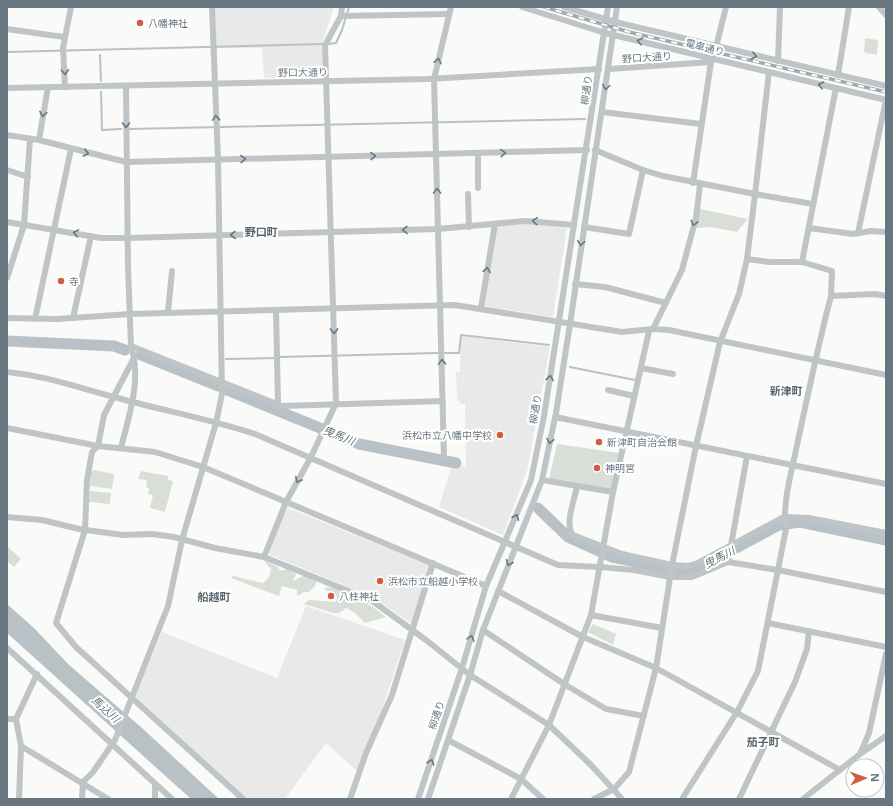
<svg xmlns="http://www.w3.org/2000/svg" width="893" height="806" font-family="'Open Sans','Noto Sans JP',sans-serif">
<rect width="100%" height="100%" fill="#fafaf8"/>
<g fill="#e8e9e8">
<path d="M214,7H334L322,43L323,76L264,78L262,48H216Z"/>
<path d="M534,224L567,228L553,317L484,306L497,225Z"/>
<path d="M461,336L550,347L527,471L503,535L439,507L452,464L466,467L465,404H461L457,399L456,372H460Z"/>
<path d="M288,508L431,566L412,624L373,597L270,555L269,552L285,510Z"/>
<path d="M306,606L405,640L376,727L357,771L326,743L285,799H246L135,696L162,632L277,678Z"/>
</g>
<g fill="#daded8">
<path d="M865,38L878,40L877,55L865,53L864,50Z"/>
<path d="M700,209L748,219L737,232L710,227L696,228Z"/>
<path d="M557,444L619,453L612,490L549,479Z"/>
<path d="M94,470L114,474L112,489L90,486L91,472Z"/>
<path d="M141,471L168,476V480L173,481L165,512L150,508L153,495L148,494L149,488L146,487L147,480L138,479Z"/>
<path d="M90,491L111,493L110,504L89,502Z"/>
<path d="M7,546L21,559L14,567L7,561Z"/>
<path d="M263,560L278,567L280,571L287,569L296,574L293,581L305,575L317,580L315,586L309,592H304L300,595H297V590L282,586L279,596L231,578L233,576L263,583L269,577L271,569Z"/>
<path d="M327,587C349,590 370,604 386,617L365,623L354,612L346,608L339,613H333L304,604L309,600L336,602L337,597L333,592L324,590Z"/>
<path d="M593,624L616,634L613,645L588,632Z"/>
</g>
<path fill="#b8c2c6" d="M7,604L35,629L68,664L142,728L219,799H191L7,633Z"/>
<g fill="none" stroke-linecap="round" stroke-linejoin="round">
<g stroke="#b8c2c6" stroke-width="2">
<path d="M328,44L336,43L342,30L349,7"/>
<path d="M7,52L323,44"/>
<path d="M100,55L101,81"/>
<path d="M101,92L102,130L121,129"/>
<path d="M129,129L585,119"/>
<path d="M445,353H459L461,335L549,345"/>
<path d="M280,357L438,353"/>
<path d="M226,359L275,358"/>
<path d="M570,367L635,380"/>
</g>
<g stroke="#b8c2c6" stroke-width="11">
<path d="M7,341L114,346L125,350"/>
<path d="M141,355L218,386"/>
<path d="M227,390L359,444L456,463"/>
<path d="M538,508L568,537L612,557L676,570L697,569L779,525L800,522L886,540"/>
</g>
<g stroke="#bfc4c7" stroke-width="6">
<path d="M522,7L605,33L886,100"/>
<path d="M564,7L615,22L886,86"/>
<path d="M879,7L886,15"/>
<path d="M341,16L449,14"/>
<path d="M7,29L64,37"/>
<path d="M778,61L780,7"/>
<path d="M609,69L711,62"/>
<path d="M838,75L849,7"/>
<path d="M126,86L128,267L131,346L134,358L104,415L98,446L92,452L87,480L85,530L56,623L76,647L243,799"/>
<path d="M65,87L63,48L71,7"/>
<path d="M7,88L428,79L599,69"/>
<path d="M602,112L701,124"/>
<path d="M7,135L39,140L126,162L587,150"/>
<path d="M39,140L48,87"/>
<path d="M595,150L643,170L663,176L755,194L769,72"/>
<path d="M478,153V188"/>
<path d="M7,170L28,177"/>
<path d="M693,183L711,62L713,59L726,7"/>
<path d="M468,194L469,227"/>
<path d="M7,222L101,238H128L438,229L525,221L574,225"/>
<path d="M584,227L629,234L643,170"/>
<path d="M809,228L853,234L871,231L886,232"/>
<path d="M858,233L886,100"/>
<path d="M747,259L769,262H802L832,271L831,296L875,294L886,296"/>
<path d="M802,262L836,88"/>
<path d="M7,278L24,225L30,139"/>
<path d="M575,284L605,287L666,303"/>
<path d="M481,308L495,224"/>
<path d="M276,310L278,405"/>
<path d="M168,312L172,271"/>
<path d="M7,318L57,319L130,314L455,305L622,332L653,329L669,330L886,375"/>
<path d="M73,318L91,236"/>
<path d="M35,319L71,149"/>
<path d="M653,329L682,270L696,218L700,185"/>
<path d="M131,346L282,406L443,401"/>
<path d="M641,368L673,374"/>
<path d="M7,372C47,376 76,387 114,397C161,410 209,419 255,434L558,565L600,567L634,570L670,577H692L728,562L778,570L886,592"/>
<path d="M608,390L634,396"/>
<path d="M555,417L886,484"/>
<path d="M7,428L98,446L155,452L203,467L486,586"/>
<path d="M121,448C128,419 139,388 134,358"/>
<path d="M444,457L434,79L451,7"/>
<path d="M542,480L613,492"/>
<path d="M577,486C575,499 564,524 573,535L622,554L672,565L688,566L696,564L784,517L809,518L886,533"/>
<path d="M7,517L42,520L79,529L123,535L152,534L174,537L215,548L264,557L371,600L426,640L470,675L549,725L591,765L622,799"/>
<path d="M264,557L286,502L311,457L336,403L325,45L341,16L342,7"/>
<path d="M728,562L747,456"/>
<path d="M498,591L583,637L656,668L840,770"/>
<path d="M591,615L662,628"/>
<path d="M768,623L886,647"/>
<path d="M483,630L564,684L606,709L644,716"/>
<path d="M7,648L172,799"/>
<path d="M7,719H16L37,674"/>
<path d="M16,719L21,746L19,799"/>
<path d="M448,740L521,779L543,799"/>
<path d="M21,746L108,799"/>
<path d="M860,754L886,736"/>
<path d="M82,799L83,782L93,772L115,740L168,606L182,540L216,423L222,394L218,159L212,7"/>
<path d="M155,799V784"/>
<path d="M350,799L366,753L392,695L433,563"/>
<path d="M418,799L462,668L486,586L531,480L544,416L608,7"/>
<path d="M428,799L470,675L483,630L542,480L556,413L570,324L617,7"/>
<path d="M511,799L549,725L591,615L613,492L649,331"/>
<path d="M594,799L614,789L629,772L656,668L672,565L696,446L720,342L739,294L747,259L755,194L813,204"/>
<path d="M682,799L737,712L758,671L786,529C782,502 792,471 797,445C808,395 818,345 831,296"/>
<path d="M739,799L795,682L807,649L809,631"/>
<path d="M803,799L860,754L869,733L886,654"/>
</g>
<defs>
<path id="rail" d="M544,7L629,32L886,92"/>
</defs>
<use href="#rail" stroke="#a2a8ad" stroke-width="3.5"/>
<use href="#rail" stroke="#fff" stroke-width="2" stroke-dasharray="6" stroke-linecap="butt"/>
</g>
<defs><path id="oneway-chevron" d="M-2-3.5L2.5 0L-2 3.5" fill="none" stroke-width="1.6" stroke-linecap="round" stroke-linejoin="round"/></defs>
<g stroke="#677680">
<use href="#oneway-chevron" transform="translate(640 41) rotate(-166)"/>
<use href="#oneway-chevron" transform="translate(754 56) rotate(14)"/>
<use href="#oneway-chevron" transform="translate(438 61) rotate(-77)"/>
<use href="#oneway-chevron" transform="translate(65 72) rotate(87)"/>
<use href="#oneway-chevron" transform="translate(821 85) rotate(-167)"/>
<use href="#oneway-chevron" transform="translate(606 87) rotate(98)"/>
<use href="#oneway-chevron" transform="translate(43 114) rotate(100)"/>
<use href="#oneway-chevron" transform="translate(216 118) rotate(-92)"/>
<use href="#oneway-chevron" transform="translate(126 125) rotate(90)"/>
<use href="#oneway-chevron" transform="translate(86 153) rotate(13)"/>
<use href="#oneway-chevron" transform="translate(503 153) rotate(-2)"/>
<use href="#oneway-chevron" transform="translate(373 156) rotate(-1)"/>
<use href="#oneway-chevron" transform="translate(243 159) rotate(-1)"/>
<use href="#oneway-chevron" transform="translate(437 191) rotate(-91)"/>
<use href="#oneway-chevron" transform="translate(535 221) rotate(-175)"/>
<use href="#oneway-chevron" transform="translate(694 223) rotate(104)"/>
<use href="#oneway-chevron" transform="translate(405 230) rotate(178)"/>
<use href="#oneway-chevron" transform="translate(76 233) rotate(-170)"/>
<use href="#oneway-chevron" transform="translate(233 235) rotate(179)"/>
<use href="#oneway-chevron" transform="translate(581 243) rotate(98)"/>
<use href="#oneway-chevron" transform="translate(487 270) rotate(-80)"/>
<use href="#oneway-chevron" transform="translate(334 331) rotate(89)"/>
<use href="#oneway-chevron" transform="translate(442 362) rotate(-92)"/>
<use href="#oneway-chevron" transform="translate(550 378) rotate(-81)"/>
<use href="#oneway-chevron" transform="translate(550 441) rotate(101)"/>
<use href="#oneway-chevron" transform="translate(298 480) rotate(119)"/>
<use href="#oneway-chevron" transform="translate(516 517) rotate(-67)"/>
<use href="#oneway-chevron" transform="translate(509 563) rotate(112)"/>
<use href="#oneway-chevron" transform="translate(471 638) rotate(-74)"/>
<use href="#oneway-chevron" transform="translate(431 762) rotate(-71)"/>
</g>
<g fill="#d15d41" stroke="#fff" stroke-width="1.5">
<circle cx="140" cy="23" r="4"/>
<circle cx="61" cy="281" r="4"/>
<circle cx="500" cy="435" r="4"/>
<circle cx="599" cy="442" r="4"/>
<circle cx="597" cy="468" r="4"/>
<circle cx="380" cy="581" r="4"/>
<circle cx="331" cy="596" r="4"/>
</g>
<g text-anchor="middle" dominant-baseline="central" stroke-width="4" stroke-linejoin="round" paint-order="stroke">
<g font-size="10" fill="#677680" stroke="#fff" text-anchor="start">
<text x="148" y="23">八幡神社</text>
<text x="69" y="281">寺</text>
<text x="492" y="435" text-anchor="end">浜松市立八幡中学校</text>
<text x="607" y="442">新津町自治会館</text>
<text x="605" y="468">神明宮</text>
<text x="388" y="581">浜松市立船越小学校</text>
<text x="339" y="596">八柱神社</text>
</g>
<g font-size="10" fill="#677680" stroke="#fff">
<text transform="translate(705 47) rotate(14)">電車通り</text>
<text transform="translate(647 57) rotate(-4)">野口大通り</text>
<text transform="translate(303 72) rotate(-1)">野口大通り</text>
<text transform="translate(586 90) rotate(-82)">柳通り</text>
<text transform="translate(535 409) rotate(-80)">柳通り</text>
<text transform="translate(436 715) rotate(-71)">柳通り</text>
</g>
<g font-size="11" font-weight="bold" fill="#59646c" stroke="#fff">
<text x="261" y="231">野口町</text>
<text x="786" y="390">新津町</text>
<text x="214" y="596">船越町</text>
<text x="763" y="741">茄子町</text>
</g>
<g font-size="11" font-style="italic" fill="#637479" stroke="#fff">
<text transform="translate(339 435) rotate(22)">曳馬川</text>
<text transform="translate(719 557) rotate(-28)">曳馬川</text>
<text transform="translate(106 709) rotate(42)">馬込川</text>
</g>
</g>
<rect width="893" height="806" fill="none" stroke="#677680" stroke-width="16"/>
<g transform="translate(865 778) rotate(88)"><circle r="19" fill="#ffffff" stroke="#c2c8cc"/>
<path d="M0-3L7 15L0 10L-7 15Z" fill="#d15d41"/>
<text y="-6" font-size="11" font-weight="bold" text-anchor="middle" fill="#677680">N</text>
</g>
</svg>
